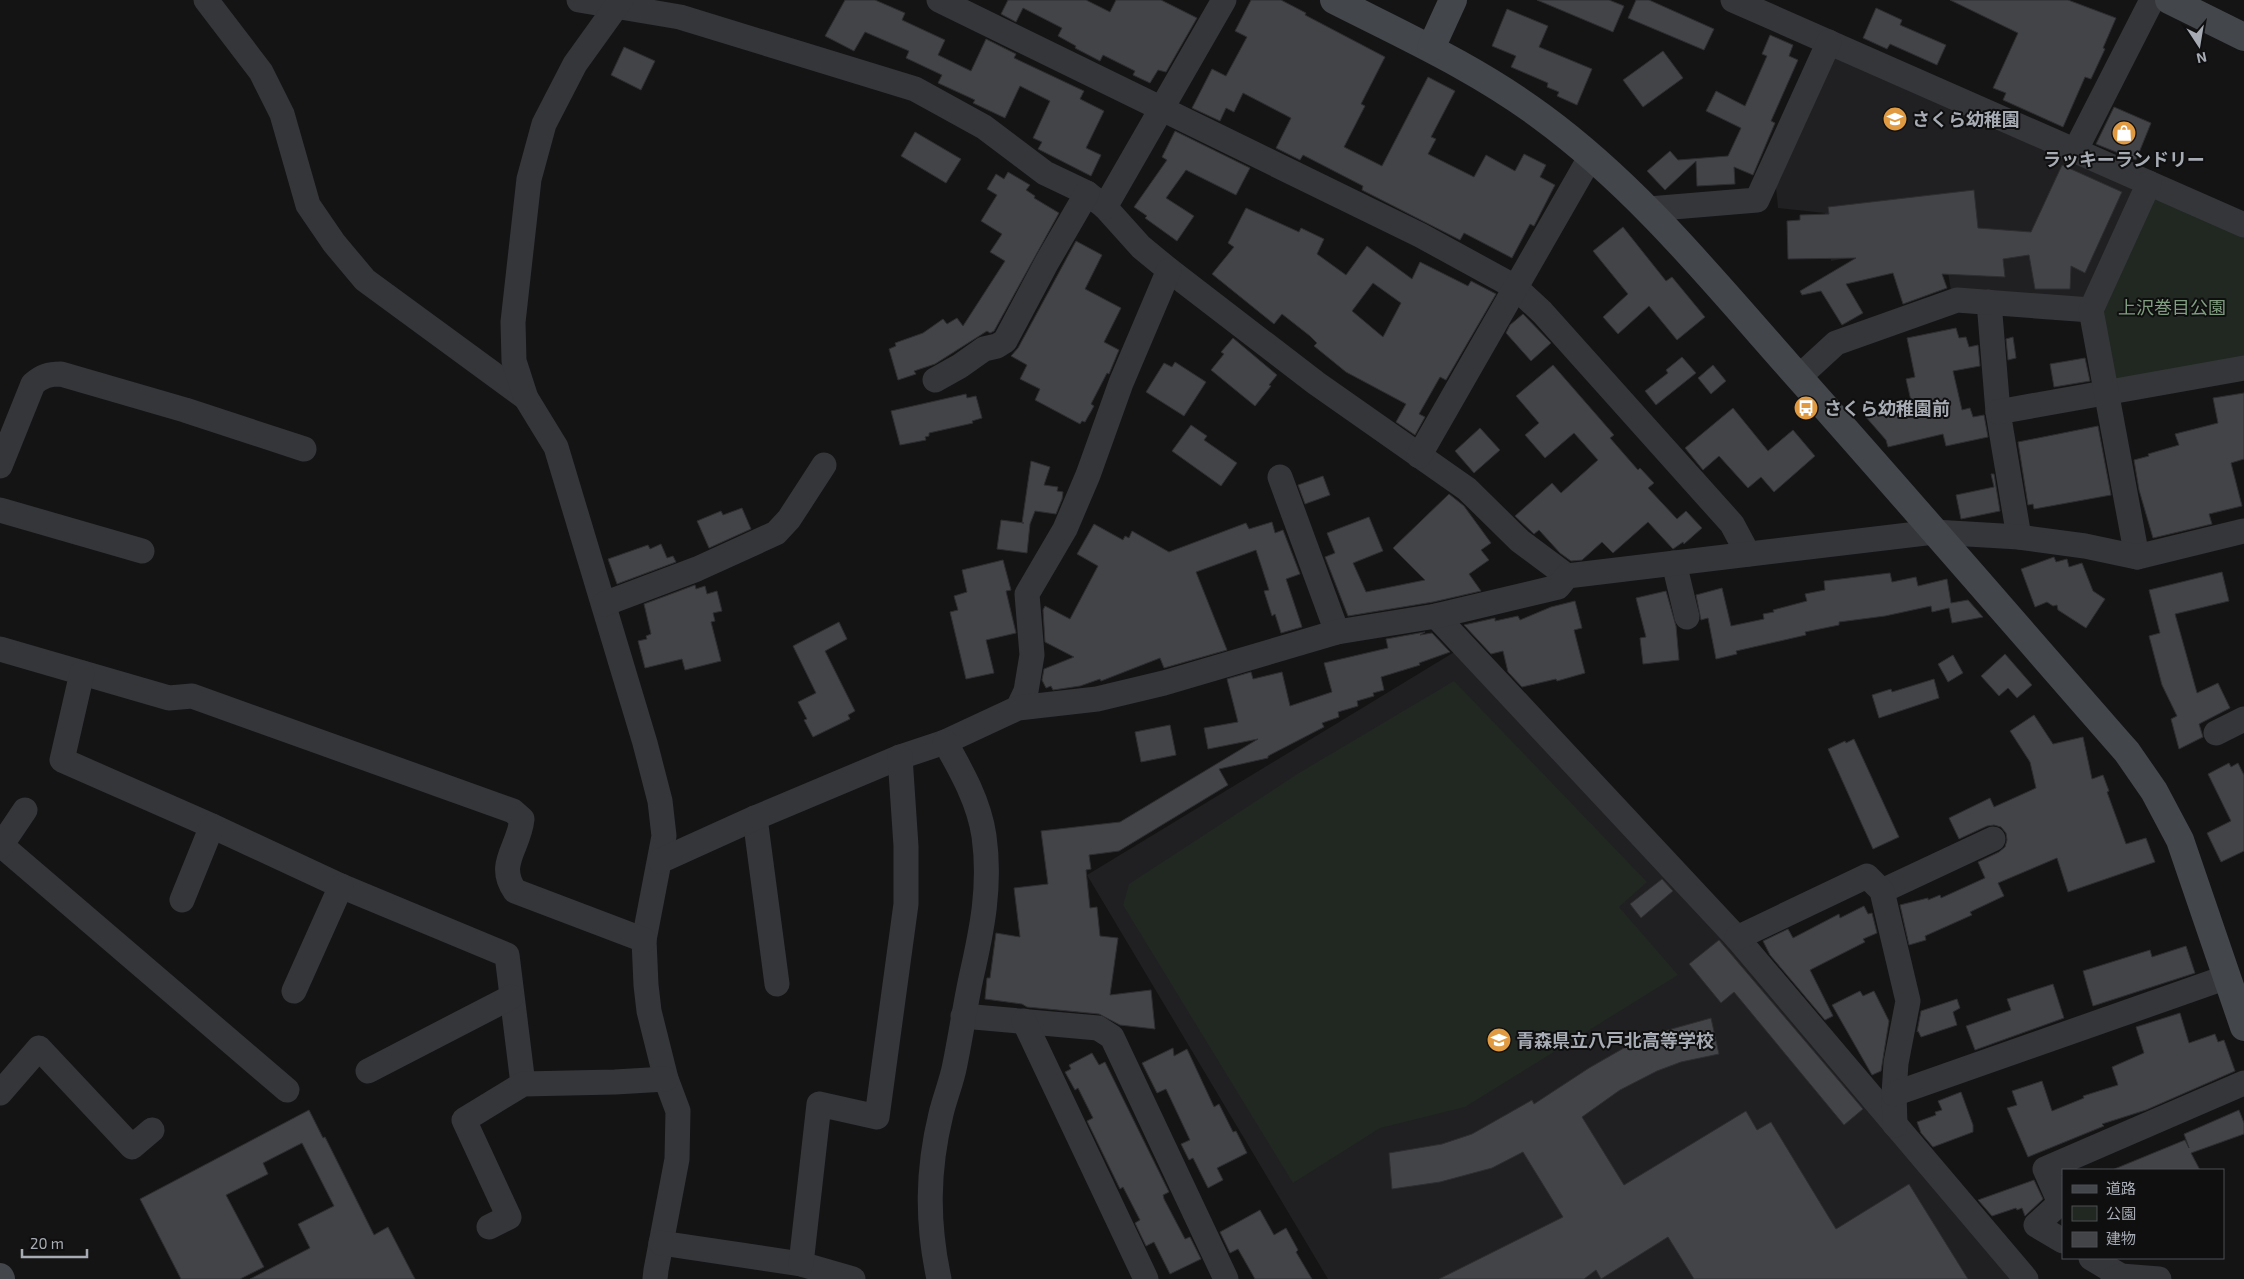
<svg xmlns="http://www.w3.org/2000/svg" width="2244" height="1279" font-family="'Exo 2','Noto Sans JP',sans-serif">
<rect width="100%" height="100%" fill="#141415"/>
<g fill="#202022">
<path d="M1837,53L2130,185L2134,194L2086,298L1951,291L1943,240L1831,261L1825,213L1778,208L1776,187Z"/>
<path d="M1456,651L1740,954L2016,1279H1328L1087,875Z"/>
</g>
<g fill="#202821">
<path d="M2149,183L2244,225V368L2107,394L2091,310Z"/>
<path d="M1454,681L1647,882L1619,907L1678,975L1465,1107L1380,1128L1293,1183L1123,905L1129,884L1299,773Z"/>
</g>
<g fill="#434448" stroke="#2e2e31" fill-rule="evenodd">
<path d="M845,0H875L905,13L902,20L945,40L938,55L971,71L986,39L1016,54L1014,58L1084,91L1080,99L1104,111L1086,148L1101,155L1091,176L1038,149L1042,142L1033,138L1050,101L1020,86L1005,118L973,103L975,100L938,83L942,75L906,58L909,51L865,32L854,51L825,36Z"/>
<path d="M1008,0H1086L1110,12L1116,0H1161L1197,18L1166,72L1158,70L1150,83L1133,75L1135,71L1103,55L1100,61L1075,48L1076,46L1058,36L1062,28L1023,8L1016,22L1001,14Z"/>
<path d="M1251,0H1281L1306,13L1305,15L1385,57L1361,104L1365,106L1344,147L1382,166L1428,77L1455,91L1431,137L1436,139L1428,154L1474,177L1486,155L1515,171L1524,154L1546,165L1540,177L1555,185L1534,226L1530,224L1512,258L1464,233L1460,240L1362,190L1363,186L1303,155L1300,160L1276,148L1291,118L1243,93L1234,112L1226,108L1220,121L1192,108L1212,69L1226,76L1247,37L1235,31Z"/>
<path d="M1537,0H1609L1624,6L1613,32Z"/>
<path d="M1636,0H1649L1714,29L1704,50L1628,18Z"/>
<path d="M1950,0H2068L2116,18L2103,48L2105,49L2091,79L2085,77L2063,127L2003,100L2006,93L1993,88L2018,33Z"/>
<path d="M1876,8L1902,20L1900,25L1946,45L1937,65L1890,44L1887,49L1863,38Z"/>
<path d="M1507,9L1548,26L1539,47L1592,69L1577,105L1557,96L1559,92L1547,87L1548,83L1511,67L1516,56L1492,46Z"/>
<path d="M1770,35L1793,45L1789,56L1798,60L1771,121L1775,123L1753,175L1734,167L1735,184L1697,186L1696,161L1665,190L1647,171L1670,151L1678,160L1728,156L1741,128L1706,111L1716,91L1745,106L1767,56L1762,54Z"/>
<path d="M624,47L655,61L641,90L611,75Z"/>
<path d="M1663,51L1683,78L1643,107L1623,80Z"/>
<path d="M2114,107L2151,123L2136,160L2096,144Z"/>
<path d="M1175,131L1250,168L1236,195L1186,170L1166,198L1194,216L1177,241L1145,218L1147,216L1134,207L1167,160L1162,157Z"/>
<path d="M915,132L961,159L946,183L901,156Z"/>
<path d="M2062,165L2122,192L2085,273L2071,266L2070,289H2035L2029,255L2003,259L2005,277L1942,274L1947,288L1903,304L1893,273L1846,284L1863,313L1842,325L1821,291L1802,295L1800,291L1856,258L1788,259L1787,221L1800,220V215L1829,214L1828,207L1974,190L1978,228L2031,232Z"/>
<path d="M1008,172L1030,185L1026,190L1035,196L1034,198L1059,213L994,331L990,333L987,331L935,364L914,371L916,374L898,380L889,349L896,346L895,343L923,333L943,319L947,324L957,318L963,326L1005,261L990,252L1002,234L981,221L997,195L987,189L996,174L1004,179Z"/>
<path d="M1246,208L1299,232L1301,228L1324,239L1317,254L1346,275L1367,246L1412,279L1420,262L1468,286L1471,281L1496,294L1446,380L1440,377L1419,414L1425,417L1415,435L1396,422L1406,404L1346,372L1314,346L1317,343L1310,336L1282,314L1274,324L1212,274L1234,247L1228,243ZM1373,283L1401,303L1383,337L1352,311Z"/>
<path d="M1623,227L1666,281L1672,277L1705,317L1677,340L1649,306L1618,334L1603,317L1628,294L1593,251Z"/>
<path d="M1076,241L1102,255L1085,289L1121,308L1104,342L1119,350L1109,374L1107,373L1091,404L1094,406L1085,422L1082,421L1080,424L1035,400L1040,389L1020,379L1027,365L1011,356L1018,348Z"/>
<path d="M1523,314L1551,343L1531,361L1506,333L1510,325Z"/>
<path d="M1956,328L1959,338L1966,337L1969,347L1978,345L1980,366L1953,371L1962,410L1970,408L1973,417L1984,415L1988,437L1946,446L1943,434L1888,447L1886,440L1865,416L1912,405L1906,379L1915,377L1907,338Z"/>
<path d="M2013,337L2016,358L2008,360L2006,339Z"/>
<path d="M1233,338L1277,375L1269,385L1271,386L1255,406L1211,370L1224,354L1221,352Z"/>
<path d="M1682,357L1696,373L1656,405L1645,391L1668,373L1666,370Z"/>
<path d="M2085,358L2090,381L2054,387L2050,364Z"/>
<path d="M1175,362L1206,382L1184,416L1146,392L1164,363L1172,367Z"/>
<path d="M1553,365L1614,435L1610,438L1638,470L1640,468L1654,483L1648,488L1677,519L1686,511L1702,528L1684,544L1683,542L1673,549L1648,522L1613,553L1602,542L1582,560L1571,561L1560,553L1539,530L1534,534L1515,516L1552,483L1561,493L1598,460L1574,433L1545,458L1525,435L1539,423L1516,396Z"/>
<path d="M1713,365L1726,381L1711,394L1698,378Z"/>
<path d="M2244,393V459L2231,463L2242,506L2209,514L2212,524L2153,538L2139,490L2134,460L2149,456L2148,454L2179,445L2175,434L2218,423L2213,398Z"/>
<path d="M966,394L967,398L976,396L982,418L972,421L973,423L929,433V436L925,437L926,440L900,445L891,411Z"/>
<path d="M1733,408L1768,451L1793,430L1815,456L1774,492L1761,477L1748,488L1719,456L1703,470L1685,448Z"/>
<path d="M1191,425L1207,436L1204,440L1237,463L1221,486L1172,451Z"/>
<path d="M2098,426L2111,495L2034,509L2033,504L2028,505L2018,442Z"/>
<path d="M1480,428L1500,450L1474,473L1455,451Z"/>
<path d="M1031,461L1050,467L1044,485L1058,487L1057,491L1063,492L1062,499L1056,514L1035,511L1030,524L1027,553L997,549L1001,520L1024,523H1022Z"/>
<path d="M1991,474H1994L2000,511L1961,519L1956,495L1994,487Z"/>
<path d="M1323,476L1330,495L1305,504L1298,485Z"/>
<path d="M1449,494L1464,506L1491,543L1481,550L1489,560L1469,574L1481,591L1433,602L1348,616L1325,557L1335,553L1327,533L1369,517L1383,551L1353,563L1366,592L1425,580L1393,548Z"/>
<path d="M742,508L751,529L709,548L697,521L721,511L723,515Z"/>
<path d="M1272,522L1275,533L1283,530L1300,574L1286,579L1302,627L1281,633L1275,614L1272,616L1264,591L1269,590L1256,550L1196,572L1227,650L1164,668L1160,658L1101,681L1100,679L1080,686L1053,690L1051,686L1046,688L1042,680L1044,669L1074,657L1045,642L1043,610L1045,606L1070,619L1098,566L1077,554L1094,524L1123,540L1125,536L1129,538L1132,531L1169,552L1246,523L1249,529Z"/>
<path d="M661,544L667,558L673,556L676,562L617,584L608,559L648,545L650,549Z"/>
<path d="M2054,557L2056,562L2067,559L2069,567L2082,563L2093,591L2105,599L2086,628L2058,610L2057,605L2053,606L2047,602L2035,607L2021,569Z"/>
<path d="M1003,560L1011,590L1006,591L1016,633L986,640L994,673L966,679L950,612L958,610L954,596L967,592L962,570Z"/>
<path d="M2222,572L2229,601L2175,614L2197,693L2218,683L2230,708L2199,724L2203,737L2179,749L2171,719L2177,716L2162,685L2149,636L2160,633L2149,590Z"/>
<path d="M1890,573L1892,582L1916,577L1918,586L1947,579L1951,603L1968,600L1983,617L1952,623L1949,608L1932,612L1931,606L1885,616L1839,622V625L1805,632L1806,635L1736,651L1737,654L1716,659L1708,618L1701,620L1696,595L1722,588L1731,626L1764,619L1763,614L1774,612L1773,610L1807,601L1805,594L1825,590L1824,581Z"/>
<path d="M695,585L696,589L705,586L707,594L717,591L722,611L713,613L715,621L711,622L721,661L685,670L682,659L645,668L638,641L647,639L646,636L651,634L644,604Z"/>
<path d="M1666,591L1676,626L1679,660L1643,664L1640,638L1646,637L1636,598Z"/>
<path d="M1575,601L1582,628L1574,630L1585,673L1557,681L1556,679L1522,687L1508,672L1503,651L1491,654L1464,625L1495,618V621L1518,616L1520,620L1551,607Z"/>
<path d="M839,622L847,639L825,651L855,711L848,715L850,719L813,737L804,720L807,719L798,702L816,693L793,646Z"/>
<path d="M1425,632L1420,635L1432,633L1450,652L1419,663L1420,665L1381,677L1384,690L1373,693L1374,696L1357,701L1358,706L1338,712L1339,717L1322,723L1324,727L1268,756V758L1219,769L1228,785L1119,851L1089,855L1091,869L1086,870L1090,908L1097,907L1100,936L1118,938L1110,995L1151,990L1155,1029L1120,1025L1099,1014L1027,1007L1022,1004L985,999L987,978H990L996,933L1020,937L1014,888L1048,884L1041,831L1120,822L1258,739L1208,749L1204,728L1238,722L1227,679L1251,672L1253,679L1282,672L1290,706L1332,692L1324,663L1388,648L1386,639Z"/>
<path d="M2005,654L2032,685L2017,698L2008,688L1999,696L1981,676Z"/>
<path d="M1953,655L1963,673L1948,682L1938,664Z"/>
<path d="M1934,679L1939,698L1879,718L1872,695L1891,689L1892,692Z"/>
<path d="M2034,715L2053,744L2083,737L2092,779L2103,775L2109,791L2107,792L2126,844L2146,838L2155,862L2068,892L2057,858L1998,883L2004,896L1970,912L1972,915L1925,936L1926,940L1909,945L1900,905L1928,898V900L1940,895L1941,898L1985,878L1978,862L1999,852L2005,847L2007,840L2006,833L2001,827L1994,825L1987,826L1959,839L1949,818L1990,798L1994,807L2036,788L2030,762L2010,731Z"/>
<path d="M1170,725L1176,755L1141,762L1135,732Z"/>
<path d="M1854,739L1899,837L1873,849L1828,749L1845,741L1846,743Z"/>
<path d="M2229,763L2231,767L2238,763L2244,775V851L2221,862L2207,833L2231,821L2208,774Z"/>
<path d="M1662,879L1673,891L1641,918L1630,904Z"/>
<path d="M1864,906L1868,914L1872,913L1877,933L1863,939L1865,942L1810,970L1833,1016L1825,1020L1770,955L1763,941L1788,929L1793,938L1839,914L1840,918Z"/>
<path d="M1719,940L1863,1109L1844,1125L1734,992L1721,1003L1689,964Z"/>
<path d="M2186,946L2195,973L2093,1006L2083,971L2150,950L2152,957Z"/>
<path d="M2053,984L2064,1018L1975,1050L1966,1026L2011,1010L2007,999Z"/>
<path d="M1860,991L1863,996L1874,991L1889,1021L1881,1071L1872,1075L1832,1005Z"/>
<path d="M1957,999L1960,1008L1953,1012L1957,1025L1921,1037L1918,1031L1917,1032L1921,1011Z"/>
<path d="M2180,1013L2189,1043L2215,1034L2218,1042L2224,1040L2235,1071L2146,1110L2102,1124L2104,1126L2028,1157L2007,1108L2017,1105L2012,1091L2042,1081L2052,1111L2084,1098L2083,1096L2118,1085L2112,1067L2144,1053L2136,1027Z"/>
<path d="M1711,1018L1719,1054L1681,1062L1657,1071L1620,1090L1582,1117L1624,1185L1746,1111L1757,1130L1771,1122L1836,1229L1909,1184L1968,1279H1694L1668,1237L1601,1279L1596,1270L1584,1279H1439L1563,1217L1523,1152L1492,1168L1440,1182L1392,1189L1389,1153L1442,1144L1472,1134L1532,1100L1534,1104L1589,1068L1643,1037Z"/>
<path d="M1173,1048L1174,1056L1187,1049L1214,1107L1219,1104L1233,1132L1236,1131L1247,1153L1217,1168L1223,1180L1208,1188L1193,1158L1189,1160L1181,1144L1190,1140L1166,1089L1157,1093L1142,1063Z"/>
<path d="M1092,1053L1099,1065L1105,1062L1169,1192L1163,1195L1164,1199L1185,1239L1190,1237L1201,1259L1170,1274L1154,1242L1146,1246L1135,1223L1140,1220L1123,1187L1120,1189L1087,1121L1093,1118L1078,1088L1075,1090L1065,1072L1071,1069L1069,1065Z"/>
<path d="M1961,1092L1973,1125V1132L1933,1147L1921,1133L1917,1122L1936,1115L1935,1112L1942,1110L1938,1101Z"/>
<path d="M309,1110L323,1138L325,1137L374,1235L388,1227L415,1279H250L310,1248L298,1224L334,1206L302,1143L263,1163L268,1174L226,1195L264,1267L240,1279H181L140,1199Z"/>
<path d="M2239,1110L2244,1123V1134L2191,1153L2200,1170H2112L2185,1140L2189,1148L2184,1134Z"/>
<path d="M2034,1180L2043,1199L2025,1216L2022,1208L2017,1210L2016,1208L1992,1216L1978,1200Z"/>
<path d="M1260,1210L1274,1235L1286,1228L1298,1250L1296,1252L1312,1279H1255L1238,1249L1230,1253L1220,1232Z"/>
</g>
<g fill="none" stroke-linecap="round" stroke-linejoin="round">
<g stroke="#35363a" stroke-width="25">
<path d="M206,0L261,72L282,114L308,205L334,243L365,280L526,398"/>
<path d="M579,0L680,17L915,89L984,127L1045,173L1087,193L1105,207L1141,247L1169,270L1316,383L1467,489L1520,541L1567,576"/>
<path d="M621,0L575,64L544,124L529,179L513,322L514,361L526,398L556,447L645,743L660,801L664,836L644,940L646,985L649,1011L666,1079L678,1111L677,1159L656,1270L655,1279"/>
<path d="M939,0L1420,235L1515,287L1542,312L1732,524L1748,554"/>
<path d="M1733,0L2244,225"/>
<path d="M2075,151L2152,0"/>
<path d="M1105,207L1224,0"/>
<path d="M1649,209L1757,200L1829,42"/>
<path d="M1989,302L1998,412L2019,537"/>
<path d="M1799,377L1836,343L1957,300L2091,310"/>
<path d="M935,380L960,366L984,349L997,346L1005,341L1047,262L1087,193"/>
<path d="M1998,412L2244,368"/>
<path d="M1419,456L1591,156"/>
<path d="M0,466L33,384C42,376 49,374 61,374L185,410L304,449"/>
<path d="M1280,477L1337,632"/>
<path d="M0,510L142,551"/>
<path d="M2137,557L2091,310L2149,183"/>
<path d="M1674,563L1687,617"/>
<path d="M604,604L697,569L776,533L789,519L824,465"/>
<path d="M1436,616L1737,938L2026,1279"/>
<path d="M0,649L169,698L192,696L513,811L522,819C519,848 496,864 515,891L644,940"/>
<path d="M82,673L62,760L212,826L341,886L507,955L523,1084"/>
<path d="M1018,708L1026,691L1032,655L1027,594L1065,529L1088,475L1121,383L1169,270"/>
<path d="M2216,733L2244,719"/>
<path d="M755,818L777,984"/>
<path d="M1,845L287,1090"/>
<path d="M0,847L25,810"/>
<path d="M660,861L755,818L900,757L945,742L1018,708L1097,699L1164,683L1337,632L1436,616L1558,587L1567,576L1934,532L2019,537L2085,546L2137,557L2244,531"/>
<path d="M1882,891L1993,839"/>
<path d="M182,900L212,826"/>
<path d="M1737,938L1867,876L1882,891L1908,1001L1896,1063L1894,1094L1895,1125"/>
<path d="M294,991L341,886"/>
<path d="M963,1016L1098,1028L1112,1037L1226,1279"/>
<path d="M1024,1021L1146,1279"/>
<path d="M368,1071L511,997"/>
<path d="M0,1093L39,1048L132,1147L152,1130"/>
<path d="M1894,1094L2227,977"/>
<path d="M489,1227L509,1217L464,1120L523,1084L615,1082L666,1079"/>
<path d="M2063,1241L2036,1225L2060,1203L2045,1169L2244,1083"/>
<path d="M661,1243L801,1264L853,1279"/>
<path d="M2091,1258L2121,1276"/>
<path d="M801,1264L819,1104L877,1117L906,904V846L900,757"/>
<path d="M939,1279C927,1223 927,1171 941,1114C945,1097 952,1081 955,1064C961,1035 965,1006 971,978C982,930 991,886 984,836C979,802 962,772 945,742"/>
<path d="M2113,1279L2121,1276L2159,1279"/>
</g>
<g stroke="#43464a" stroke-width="28">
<path d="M1334,0C1405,36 1478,69 1542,117C1636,186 1710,277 1787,364C1902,493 2014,623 2127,752L2154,791L2180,840L2244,1027"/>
<path d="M2169,0L2244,37"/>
<path d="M1431,48L1453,0"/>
<path d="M0,1277L1,1279"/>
</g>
</g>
<defs>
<symbol id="school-disc" viewBox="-11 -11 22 22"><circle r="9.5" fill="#e09b42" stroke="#0f0f10"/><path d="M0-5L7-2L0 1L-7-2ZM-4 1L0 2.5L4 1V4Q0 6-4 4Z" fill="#fff"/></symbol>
<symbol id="shop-disc" viewBox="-11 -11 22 22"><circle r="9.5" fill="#e09b42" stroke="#0f0f10"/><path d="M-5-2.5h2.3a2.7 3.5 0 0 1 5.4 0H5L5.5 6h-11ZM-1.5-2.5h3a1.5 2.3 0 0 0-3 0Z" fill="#fff"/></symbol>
<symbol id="bus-disc" viewBox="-11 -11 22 22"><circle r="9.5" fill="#e09b42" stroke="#0f0f10"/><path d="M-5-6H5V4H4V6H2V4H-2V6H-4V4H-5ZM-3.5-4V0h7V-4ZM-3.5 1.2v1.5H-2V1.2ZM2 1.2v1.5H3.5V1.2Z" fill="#fff"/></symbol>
</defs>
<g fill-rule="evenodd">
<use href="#school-disc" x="1881" y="105" width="28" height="28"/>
<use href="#shop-disc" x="2110" y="119" width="28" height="28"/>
<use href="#bus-disc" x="1792" y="394" width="28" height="28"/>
<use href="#school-disc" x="1485" y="1026" width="28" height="28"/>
</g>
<g text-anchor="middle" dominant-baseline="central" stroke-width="4" stroke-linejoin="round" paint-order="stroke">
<g font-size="18" font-weight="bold" fill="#a7acb4" stroke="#0f0f10" text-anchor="start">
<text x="1912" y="119">さくら幼稚園</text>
<text x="2124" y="159" text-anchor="middle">ラッキーランドリー</text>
<text x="1824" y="408">さくら幼稚園前</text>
<text x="1516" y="1040">青森県立八戸北高等学校</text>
</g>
<g font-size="18" fill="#819e80" stroke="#0f0f10">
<text x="2172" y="307">上沢巻目公園</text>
</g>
</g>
<rect x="2062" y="1169" width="162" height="90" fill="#0f0f10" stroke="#4c4e52"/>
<rect x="2072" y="1185" width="25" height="8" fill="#43464a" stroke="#4c4e52"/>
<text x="2106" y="1194" font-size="15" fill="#a7acb4">道路</text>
<rect x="2072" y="1206" width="25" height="15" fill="#202821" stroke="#4c4e52"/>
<text x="2106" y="1219" font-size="15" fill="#a7acb4">公園</text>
<rect x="2072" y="1232" width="25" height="15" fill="#434448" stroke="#4c4e52"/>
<text x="2106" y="1244" font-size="15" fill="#a7acb4">建物</text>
<g transform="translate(2199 45) rotate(168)" stroke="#0f0f10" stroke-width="4" paint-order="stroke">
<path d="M0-4L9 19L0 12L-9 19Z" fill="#a7acb4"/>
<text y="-8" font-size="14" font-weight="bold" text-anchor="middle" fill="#a7acb4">N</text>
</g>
<path d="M22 1249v8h65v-8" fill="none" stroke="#a7acb4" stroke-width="2.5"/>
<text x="30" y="1249" font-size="15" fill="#a7acb4" stroke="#0f0f10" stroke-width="4" paint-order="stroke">20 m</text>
</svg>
